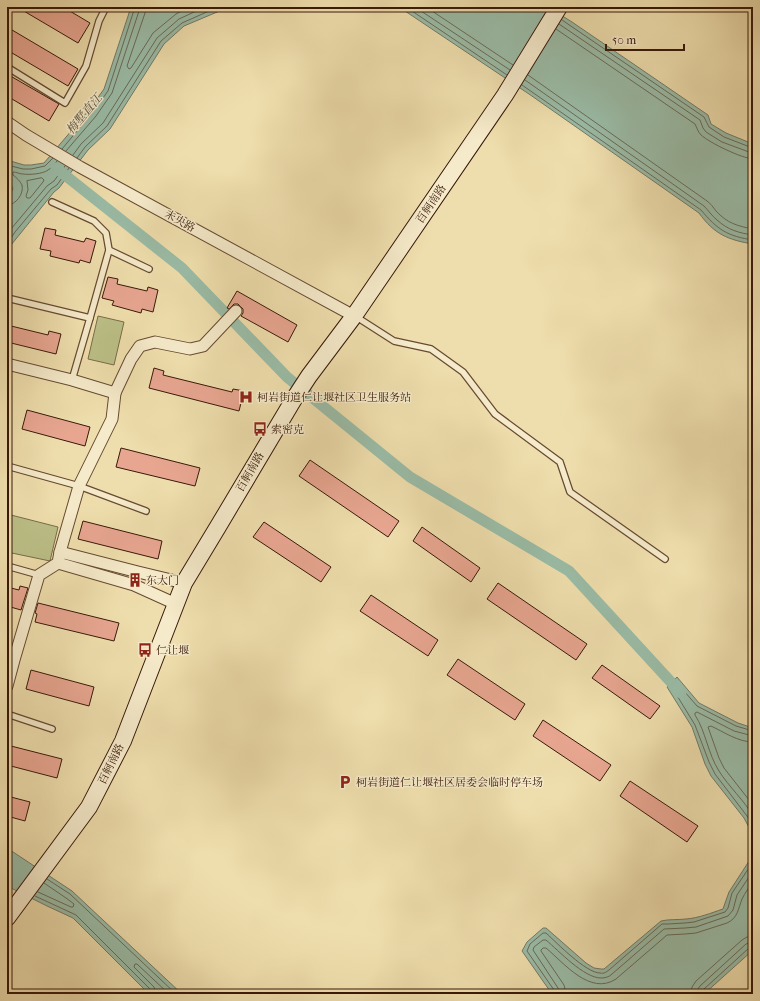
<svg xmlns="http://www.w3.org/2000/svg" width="760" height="1001" font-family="'IM FELL French Canon','Noto Serif SC',serif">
<rect width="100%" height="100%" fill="#efdead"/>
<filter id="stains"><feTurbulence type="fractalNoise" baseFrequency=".005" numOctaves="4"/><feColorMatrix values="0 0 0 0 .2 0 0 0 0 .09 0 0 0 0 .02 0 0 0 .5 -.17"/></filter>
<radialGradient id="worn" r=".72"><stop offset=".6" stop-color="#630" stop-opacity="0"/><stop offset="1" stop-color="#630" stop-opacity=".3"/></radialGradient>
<g fill="#bcc088" stroke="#7a6c48">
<path d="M98,316L124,322L114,365L88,359Z"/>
<path d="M7,514L58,527L50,561L7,552Z"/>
</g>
<g fill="#9abca7" stroke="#737a68">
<path d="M131,7H229L184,26L164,44L110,129L88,150L59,188L54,192L7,250V198L12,191L13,188L11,185L7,182V160L24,165H31L44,163L89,110L104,89Z"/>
<path d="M399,7H548L572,22L708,115L711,124L726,133L753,144V244C728,240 714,234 699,213L529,94Z"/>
<path d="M677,677L699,703L738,723L753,728V835L744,818L711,776L705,764L692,727L667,687Z"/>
<path d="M7,848L72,891L182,994H149L73,918L47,906L7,886Z"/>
<path d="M753,855V950L704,994H552L522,951L527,942L543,928H546L586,963L594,968L601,969H604L661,921C669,919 678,920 686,919C699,918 711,913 723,909L724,906L729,892Z"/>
</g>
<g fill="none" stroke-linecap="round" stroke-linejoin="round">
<g stroke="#696a58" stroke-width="1">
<path d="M146,7L145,13L127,66L129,69L131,68L153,33L176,14L189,7"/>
<path d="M406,7L507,75"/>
<path d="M415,7L510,70"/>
<path d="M426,7L513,65"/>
<path d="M562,20L704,117L709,127L724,137L750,147L753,148"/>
<path d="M559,24L700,120L703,128L706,132L722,142L749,152L753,153"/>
<path d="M556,29L695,124C697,128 698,132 701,135C710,143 741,158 753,159"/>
<path d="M528,75L707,201C711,204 713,207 716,211C727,223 737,226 753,229"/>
<path d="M525,80L704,206C708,210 712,216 717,220C728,230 739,233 753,235"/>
<path d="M522,85L701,210C718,230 727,236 753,240"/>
<path d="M62,149L92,113L108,91L135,7"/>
<path d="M66,151L96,116L112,93L139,11L140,7"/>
<path d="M73,155L81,144L103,123L157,38L179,19L205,7"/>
<path d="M77,158L85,147L107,126L161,41L182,23L218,7"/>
<path d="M7,165L23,169H31L45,166L53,158"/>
<path d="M42,178L44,180L43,182L30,198H27L26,196L28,190L27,181Z"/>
<path d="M7,205C16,205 24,194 22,185C20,181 17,178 13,175V172C17,172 19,174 23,174C29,175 43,174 48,170C52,168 55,164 57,161"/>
<path d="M7,236L11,229L47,186L54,181L65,166"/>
<path d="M7,244L15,232L51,189L57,185L69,168"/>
<path d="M753,731L736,726L697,706L678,684H676L673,687V689L695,725L709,762L715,774L747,816L753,826"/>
<path d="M753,736L734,731L697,712L695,713V715C706,732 708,754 719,771C729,787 744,800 753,816"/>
<path d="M753,742C738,742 724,732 711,726L708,727L719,758L724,768L753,805"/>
<path d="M47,879L70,894L176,994"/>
<path d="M38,892L71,907H73L74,904L66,898L44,883"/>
<path d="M35,896L76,915L150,989L151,994"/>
<path d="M156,994L154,987L134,967L135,964H137L169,994"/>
<path d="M555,994L554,990L527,951L530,944L543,933H546C557,943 586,973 600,973C604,974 606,972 609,970L662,924H668L685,923L694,922L725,912L728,908L732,893L753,862"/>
<path d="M560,994L558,988L533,950L534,947L543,940H546C559,951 584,978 601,978C605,978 609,977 612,974L664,929L685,928L696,927L728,916L733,910L737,895L753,871"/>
<path d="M566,994L565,989L564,985L541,951V950L543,948H546C564,963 590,996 616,979L667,935L685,934L696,933L727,923C738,918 738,909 742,899C745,893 749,887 753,882"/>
<path d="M691,994L692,987L696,981L742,940L747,937L753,936"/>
<path d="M697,994L698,989L700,986L746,944L749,943L753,942"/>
<path d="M702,994L704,989L749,948L753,947"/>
</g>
<path stroke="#9abca7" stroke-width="11" d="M56,168L182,268L287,377L410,477L569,571L681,693"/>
</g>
<g fill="#e8a691" stroke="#381809">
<path d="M17,7H63L90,23L78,43Z"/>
<path d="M7,27L78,69L68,86L7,50Z"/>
<path d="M7,74L59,104L49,121L7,96Z"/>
<path d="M45,228L56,230L55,235L84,242L86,238L96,241L90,263L80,260L79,263L50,256L51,251L40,249Z"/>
<path d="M108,277L118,279L117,284L147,291L148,287L158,290L153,312L142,309L141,313L112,305L114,301L102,298Z"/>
<path d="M237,291L297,325L288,342L241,316L243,313V309L238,304H234L229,309L227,308Z"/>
<path d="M7,325L48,335L49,331L61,334L56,354L7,342Z"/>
<path d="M154,368L164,371L163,375L232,392L233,389L244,391L239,411L149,388Z"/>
<path d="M27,410L90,427L85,446L22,429Z"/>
<path d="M121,448L200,468L195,486L116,467Z"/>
<path d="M310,460L399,521L388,537L299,476Z"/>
<path d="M83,521L162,541L158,559L78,539Z"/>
<path d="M264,522L331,567L321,582L253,537Z"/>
<path d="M422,527L480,568L471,582L413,541Z"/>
<path d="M498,583L587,644L576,660L487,599Z"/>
<path d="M20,586L28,588L21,610L7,606V587L19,590Z"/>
<path d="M371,595L438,640L428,656L360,611Z"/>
<path d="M38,603L119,623L114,641L35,622L37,614L35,613Z"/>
<path d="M458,659L525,704L515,720L447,675Z"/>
<path d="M602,665L660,706L650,719L592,678Z"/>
<path d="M31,670L94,687L89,706L26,689Z"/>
<path d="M543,720L611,765L600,781L533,736Z"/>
<path d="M7,745L62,759L57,778L7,765Z"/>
<path d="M630,781L698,826L687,842L620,796Z"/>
<path d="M7,796L30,802L25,821L7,816Z"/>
</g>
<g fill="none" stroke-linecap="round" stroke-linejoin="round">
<defs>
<g id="lane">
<path d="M7,67L65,103L86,66L99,21L106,7"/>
<path d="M52,202L94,221L106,233L109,250L149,269"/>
<path d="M7,298L90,318"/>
<path d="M355,316L394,341L431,349L463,372L495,414L560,462L570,492L665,559"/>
<path d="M72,380L90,318L109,250"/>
<path d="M7,466L79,486L146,511"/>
<path d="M7,566L39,575"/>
<path d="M7,714L52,729"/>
</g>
<g id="street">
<path d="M7,122L26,135L80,167L354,316"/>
<path d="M7,364L72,380L115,393"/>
<path d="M60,552L138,572L184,583"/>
<path d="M58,563L134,585L176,604"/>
<path d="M7,686L14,660L39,575L58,563L60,552L79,486L112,419L115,393L131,359L140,346L155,342L190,349L203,346L236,311"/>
</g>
<path id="secondary" d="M7,918L89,807L123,741L184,583L219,525L294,399L309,376L354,316L505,95L559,7"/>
</defs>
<use href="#lane" stroke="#664a32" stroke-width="8"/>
<use href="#street" stroke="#664a32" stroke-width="13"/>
<use href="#secondary" stroke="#381809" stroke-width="18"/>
<use href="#lane" stroke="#f5eaca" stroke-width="5.5"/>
<use href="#street" stroke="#f5eaca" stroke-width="11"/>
<use href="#secondary" stroke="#f5eaca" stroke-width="16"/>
</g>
<defs>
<symbol id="hospital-bare" viewBox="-9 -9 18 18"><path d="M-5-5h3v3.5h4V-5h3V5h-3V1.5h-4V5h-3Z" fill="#8f2418" stroke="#f5eaca" stroke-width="2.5" paint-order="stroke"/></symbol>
<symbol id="bus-bare" viewBox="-9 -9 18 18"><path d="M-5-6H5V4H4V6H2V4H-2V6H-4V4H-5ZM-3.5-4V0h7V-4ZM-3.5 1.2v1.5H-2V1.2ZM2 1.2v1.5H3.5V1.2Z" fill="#8f2418" stroke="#f5eaca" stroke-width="2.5" paint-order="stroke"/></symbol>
<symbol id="building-bare" viewBox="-9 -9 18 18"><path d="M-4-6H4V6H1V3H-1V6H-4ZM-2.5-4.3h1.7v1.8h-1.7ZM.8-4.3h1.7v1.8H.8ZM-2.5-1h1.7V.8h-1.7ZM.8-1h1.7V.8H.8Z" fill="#8f2418" stroke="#f5eaca" stroke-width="2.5" paint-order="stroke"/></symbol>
<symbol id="parking-bare" viewBox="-9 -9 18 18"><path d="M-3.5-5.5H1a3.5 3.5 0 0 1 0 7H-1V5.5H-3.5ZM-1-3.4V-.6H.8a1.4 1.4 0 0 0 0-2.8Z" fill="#8f2418" stroke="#f5eaca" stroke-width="2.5" paint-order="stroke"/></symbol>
</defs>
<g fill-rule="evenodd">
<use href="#hospital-bare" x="236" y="387" width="20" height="20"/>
<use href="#bus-bare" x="250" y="419" width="20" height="20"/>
<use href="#building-bare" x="125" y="570" width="20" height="20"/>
<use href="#bus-bare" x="135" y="640" width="20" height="20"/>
<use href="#parking-bare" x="335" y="772" width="20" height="20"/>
</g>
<g text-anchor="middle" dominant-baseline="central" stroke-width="3" stroke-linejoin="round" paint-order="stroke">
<g font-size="11" fill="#381809" stroke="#f5eaca">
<text transform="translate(431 204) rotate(-56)">百舸南路</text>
<text transform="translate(180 221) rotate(29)">未央路</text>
<text transform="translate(250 472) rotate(-60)">百舸南路</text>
<text transform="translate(111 764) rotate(-64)">百舸南路</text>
</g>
<g font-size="11" fill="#381809" stroke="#f5eaca" text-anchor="start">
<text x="257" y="397">柯岩街道仁让堰社区卫生服务站</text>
<text x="271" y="429">索密克</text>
<text x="146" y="580">东大门</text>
<text x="156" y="650">仁让堰</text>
<text x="356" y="782">柯岩街道仁让堰社区居委会临时停车场</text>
</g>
<g font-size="12" font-style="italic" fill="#5a5140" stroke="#f5eaca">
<text transform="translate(84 114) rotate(-50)">梅墅直江</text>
</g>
</g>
<rect width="760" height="1001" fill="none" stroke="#efdead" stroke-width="24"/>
<rect x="8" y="8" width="744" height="985" fill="none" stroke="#381809" stroke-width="2"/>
<rect x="12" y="12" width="736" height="977" fill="none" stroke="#381809"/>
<path d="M606 44v6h78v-6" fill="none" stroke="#381809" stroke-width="2"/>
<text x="612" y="44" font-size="12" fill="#381809" stroke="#f5eaca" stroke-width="3" paint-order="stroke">50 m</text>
<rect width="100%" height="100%" filter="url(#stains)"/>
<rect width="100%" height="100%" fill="url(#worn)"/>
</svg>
